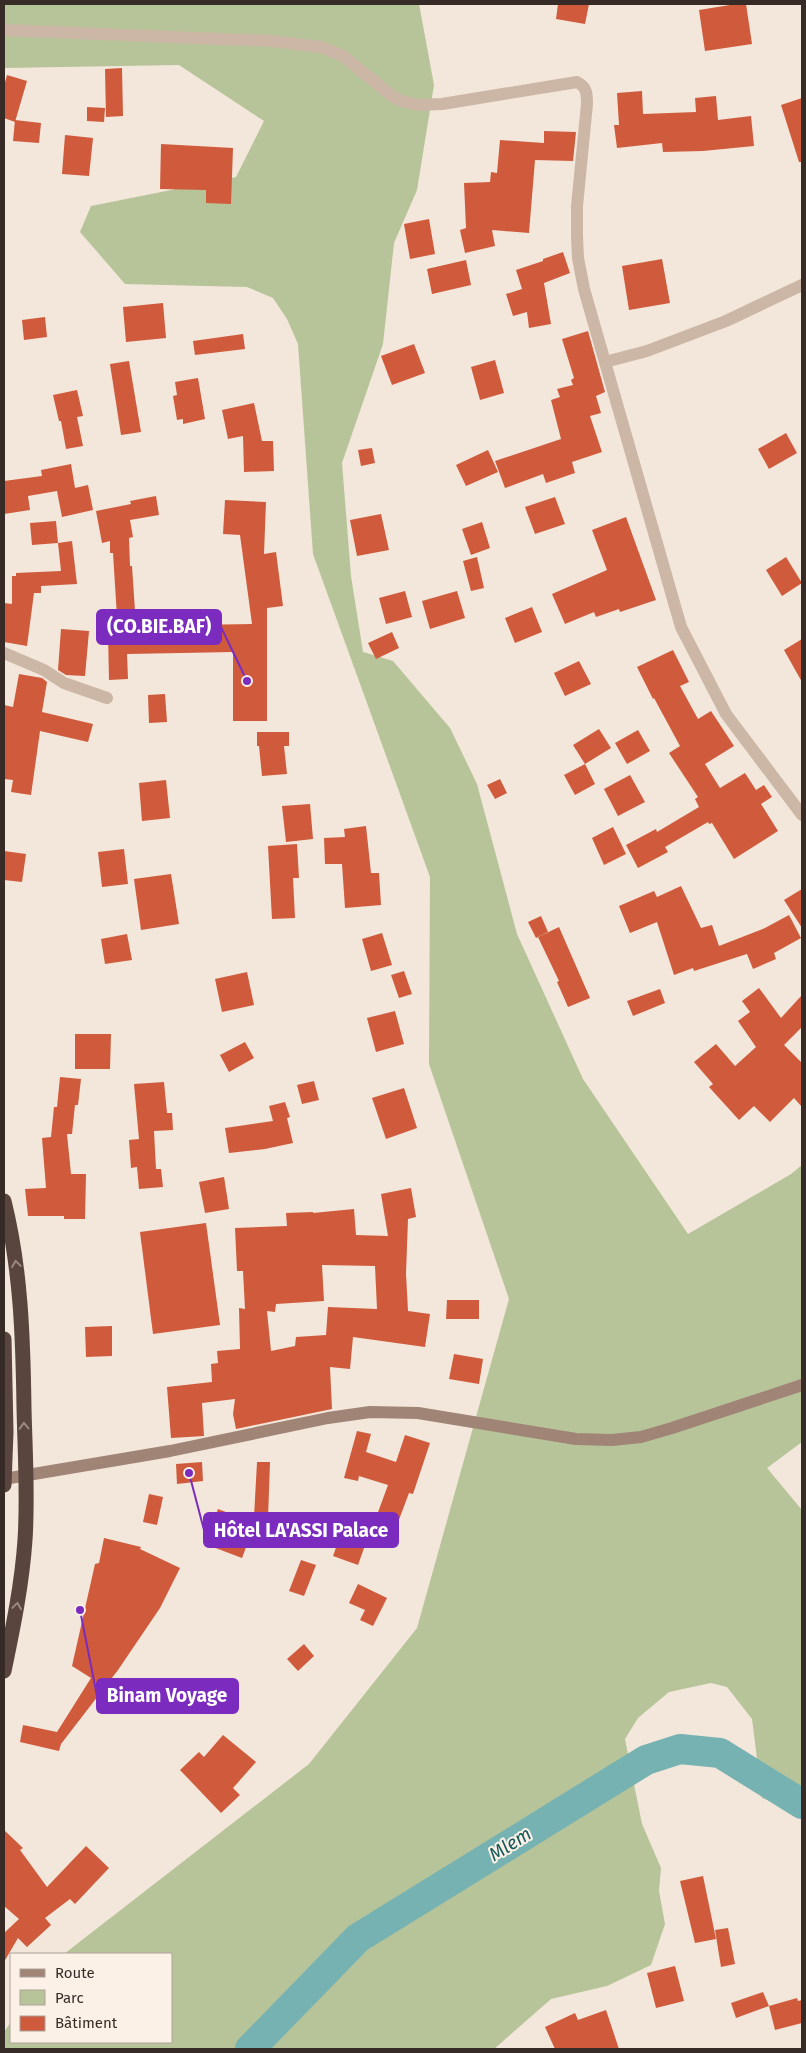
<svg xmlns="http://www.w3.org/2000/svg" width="806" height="2053" font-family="'Fira Sans',sans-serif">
<rect width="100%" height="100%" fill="#f3e6da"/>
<path fill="#b7c499" d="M4,4H419L434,85L417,190L394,243L383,344L342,463L351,576L363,652L393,661L450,728L477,784L517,934L583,1079L688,1234L791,1174L802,1165V1442L767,1468L802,1510V1813L762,1798L752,1719L727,1687L711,1683L669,1692L638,1718L625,1739L642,1824L661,1868L659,1891L665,1924L651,1965L607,1986L551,1999L494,2049H4V2032L11,2022V2042H171V1954H64L309,1764L417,1628L509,1299L429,1064L430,877L313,554L298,344L287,319L273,298L247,287L125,284L80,232L91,206L236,177L264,121L179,65L4,68Z"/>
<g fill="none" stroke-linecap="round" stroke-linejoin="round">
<path stroke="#77b2b3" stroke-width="30" d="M250,2049L358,1938L646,1760L680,1749L720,1753L802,1804"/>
</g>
<g fill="#cf5b3c" fill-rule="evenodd">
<path d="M558,4H589L585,24L556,19Z"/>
<path d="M736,4H746L752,44L705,51L699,10Z"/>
<path d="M122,68L123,116L106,117L105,69Z"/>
<path d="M7,75L27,81L15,122L4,118V86Z"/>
<path d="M642,91L643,114L696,112L695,98L716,96L718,120L751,116L754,146L703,151L663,152L662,143L617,148L614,125H619L617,93Z"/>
<path d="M802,98V162H799L781,105Z"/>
<path d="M87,107L105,108L104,122L87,121Z"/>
<path d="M15,120L41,123L39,143L13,141Z"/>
<path d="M544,131L576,132L573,161L535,160L529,233L492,230L495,246L465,253L460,230L466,228L464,183L490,182L491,172L497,173L500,140L544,143Z"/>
<path d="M65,135L93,138L89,176L62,174Z"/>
<path d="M161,144L233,148L231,204L206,203V190L160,189Z"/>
<path d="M429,219L435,254L410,259L404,224Z"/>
<path d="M563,252L570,273L544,283L551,324L529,328L527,312L513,316L506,294L522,289L516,270L543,261V259Z"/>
<path d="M662,259L670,303L629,310L622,266Z"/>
<path d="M466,260L471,285L432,294L427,269Z"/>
<path d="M163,303L166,338L126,342L123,307Z"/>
<path d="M45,317L47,337L24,340L22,320Z"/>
<path d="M588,331L605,392L596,396L601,413L590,416L602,452L572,462L575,473L546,483L543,474L505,488L495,461L561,439L551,400L560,397L557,389L573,385L571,380L574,378L562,339Z"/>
<path d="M243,334L245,349L195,355L193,341Z"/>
<path d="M414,344L425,373L392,385L381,356Z"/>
<path d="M495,360L504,393L480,400L471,367Z"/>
<path d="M129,361L141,432L121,435L110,364Z"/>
<path d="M198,378L205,419L183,424V419L177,420L173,396L177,395L175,382Z"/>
<path d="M77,390L83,416L77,417L83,446L66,449L61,421H59L53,395Z"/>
<path d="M254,403L262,441H273L274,471L244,472L243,436L228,439L222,410Z"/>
<path d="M786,433L797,453L769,469L758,449Z"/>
<path d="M372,448L375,463L361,466L358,450Z"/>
<path d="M488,450L498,472L466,486L456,465Z"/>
<path d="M71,464L75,488L88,485L93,510L62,517L57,491L28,496L30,510L4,514V481L42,476L41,470Z"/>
<path d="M156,496L159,515L130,520L133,537L129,538L130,566H132L136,626L252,624L240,535L223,534L225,500L266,502L264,554L276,552L283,606L267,608V721H233V652L127,654L128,679L109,680L108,633H118L113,553H110V541L102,543L96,511L131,504L130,501Z"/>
<path d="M555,497L565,524L535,534L525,507Z"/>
<path d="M381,514L389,550L357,556L350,520Z"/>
<path d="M626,517L656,600L620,612L619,609L596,617L594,612L565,624L552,594L607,570L592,530Z"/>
<path d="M56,521L58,543L32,545L30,523Z"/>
<path d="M482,522L490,548L471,555L462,529Z"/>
<path d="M72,541L77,584L41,586V593H34L27,646L4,642V603L12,604V576H16V573L61,571L58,543Z"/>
<path d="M477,557L484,588L471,591L463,561Z"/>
<path d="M786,557L802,583L782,596L766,570Z"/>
<path d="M405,591L412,617L386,624L379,598Z"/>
<path d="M457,591L465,618L430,629L422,601Z"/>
<path d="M532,607L542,632L515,643L505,618Z"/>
<path d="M61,629L89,631L85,676L66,675L58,670Z"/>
<path d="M392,632L399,648L376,659L368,643Z"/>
<path d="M802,639V682L784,650Z"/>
<path d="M673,650L689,682L680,686L698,719L711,711L734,746L705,764L720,788L745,773L756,790L764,785L772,797L761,804L778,831L734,859L712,823L709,824L708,822L665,847L668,852L638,868L626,845L656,829L657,832L699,807L695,799L698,797L669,753L680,746L654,698L653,699L637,667Z"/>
<path d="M579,661L591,684L565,696L554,673Z"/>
<path d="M19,674L42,678L47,682L42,712L93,724L88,742L40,731L31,795L11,792L13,780L4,779V705L13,707Z"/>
<path d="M165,694L167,722L149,723L148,695Z"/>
<path d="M599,729L611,748L585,764L573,745Z"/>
<path d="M638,730L650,751L627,764L615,743Z"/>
<path d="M257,732H289V746H284L287,774L262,776L259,746H257Z"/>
<path d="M585,764L595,784L575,795L564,775Z"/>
<path d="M630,775L645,802L618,816L604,789Z"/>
<path d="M500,779L507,793L495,799L487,785Z"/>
<path d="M166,780L170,818L142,821L139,783Z"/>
<path d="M310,804L313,839L286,842L282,806Z"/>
<path d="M366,826L371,873H379L381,905L345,908L342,864H325L324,838L345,837L344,829Z"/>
<path d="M613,827L626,854L604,865L592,838Z"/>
<path d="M297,844L299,878H293L295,918L272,919L268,846Z"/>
<path d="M124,849L128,884L102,887L98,852Z"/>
<path d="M4,851L26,854L22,882L4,880Z"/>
<path d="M171,874L179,924L141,930L134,879Z"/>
<path d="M681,886L701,928L712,925L719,946L765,928L789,915L801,938L774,953L776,959L753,969L747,954L694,971L693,968L674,975L657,922L630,933L619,906L654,891L657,897Z"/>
<path d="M802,889V928L784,900Z"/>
<path d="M541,916L548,932L536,938L528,922Z"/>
<path d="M559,927L590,998L568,1007L557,982L559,981L538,937Z"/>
<path d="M382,933L392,965L371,971L362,939Z"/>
<path d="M127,934L132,960L105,964L101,939Z"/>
<path d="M404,971L412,994L399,998L391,975Z"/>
<path d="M247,972L254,1005L222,1012L215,979Z"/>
<path d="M759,988L781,1018L802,995V1027L784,1045L802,1063V1107L794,1098L770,1122L754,1106L739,1120L709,1087L713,1084L694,1062L716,1044L735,1066L756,1047L738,1021L750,1012L742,1001Z"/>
<path d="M660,989L665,1003L633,1016L627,1001Z"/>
<path d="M395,1011L404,1044L376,1052L367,1018Z"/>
<path d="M75,1034H111L110,1069H75Z"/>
<path d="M245,1042L254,1058L229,1072L220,1055Z"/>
<path d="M60,1077L81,1079L78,1105H75L72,1134H67L71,1174H86L85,1219H64V1216H28L25,1189L46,1188L42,1138L51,1137L54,1107H57Z"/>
<path d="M314,1081L319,1100L302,1104L297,1085Z"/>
<path d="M164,1082L167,1113H172L173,1130L154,1131L156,1169H161L163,1187L139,1189L137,1167L131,1168L129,1140L139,1139L134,1084Z"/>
<path d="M404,1088L417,1128L386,1139L372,1098Z"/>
<path d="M285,1102L290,1117L287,1118L293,1143L265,1149L229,1153L225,1128L273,1121L269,1106Z"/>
<path d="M224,1177L229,1209L205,1213L199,1182Z"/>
<path d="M411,1188L416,1217L408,1219L406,1274L408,1311L430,1314L425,1347L353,1337L350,1369L330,1367L332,1409L236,1429L233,1414L235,1399L202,1403L204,1436L171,1438L167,1387L212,1382L211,1364L218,1363L217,1351L240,1349L239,1308L245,1309L243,1271H237L235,1228L287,1226L286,1213L313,1212V1213L354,1209L356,1235L388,1236L381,1194ZM322,1265L375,1266L377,1309L328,1307L326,1335L296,1337L295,1346L271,1351L267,1311L275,1312L276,1304L324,1301Z"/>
<path d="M206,1223L220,1325L153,1334L140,1232Z"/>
<path d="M447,1300H479V1319H446Z"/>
<path d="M112,1326V1356L86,1357L85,1327Z"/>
<path d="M454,1354L483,1359L479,1384L449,1379Z"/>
<path d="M357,1431L371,1434L366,1452L396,1462L405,1435L430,1443L413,1494L409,1493L391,1541L370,1534L388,1485L359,1476L358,1481L344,1478Z"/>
<path d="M202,1462L203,1481L177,1484L176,1464Z"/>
<path d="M257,1462H270L268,1518L254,1517Z"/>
<path d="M149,1494L163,1497L157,1525L143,1522Z"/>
<path d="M218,1509L255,1523L242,1558L205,1544Z"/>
<path d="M343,1528L368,1537L358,1565L333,1556Z"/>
<path d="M104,1538L141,1547L140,1549L180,1568L160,1608L118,1670L61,1744L59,1751L20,1742L23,1725L57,1732L91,1678L72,1666L95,1564L99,1563Z"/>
<path d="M301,1560L316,1565L304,1596L289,1591Z"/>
<path d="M358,1584L387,1598L373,1626L360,1620L365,1610L349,1603Z"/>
<path d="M304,1644L314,1656L298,1671L287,1659Z"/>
<path d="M223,1735L256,1762L233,1788L240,1795L221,1813L180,1770L199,1752L204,1757Z"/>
<path d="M4,1830L23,1848L20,1850L47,1887L86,1846L109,1868L75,1904L70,1899L45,1918L51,1925L27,1947L18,1938L4,1962V1933L19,1919L4,1906Z"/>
<path d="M703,1876L716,1939L695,1943L680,1881Z"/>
<path d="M728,1928L735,1964L721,1967L715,1930Z"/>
<path d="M675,1966L684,2001L656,2008L647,1973Z"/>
<path d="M763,1992L769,2006L736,2018L731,2003Z"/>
<path d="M797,1998L798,2001L802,2000V2023L775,2030L769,2006Z"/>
<path d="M606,2010L619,2049H555L545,2027L575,2013L578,2020Z"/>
</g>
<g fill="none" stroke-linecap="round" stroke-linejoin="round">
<g stroke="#ccb6a5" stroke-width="12">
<path d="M4,30L271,41L321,47L343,56L392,96L401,101L419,105L442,104L577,82C587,87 587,94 587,104L577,206V236L578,258L584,289L681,627L726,714L802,815"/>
<path d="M605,362L647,351L726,321L802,285"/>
<path d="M4,653L44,670L64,683L107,698"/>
</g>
<path stroke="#a08476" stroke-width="12" d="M4,1479L170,1451L328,1418L370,1412L418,1413L576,1439L612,1440L641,1437L672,1428L802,1385"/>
<g stroke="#59453d" stroke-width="15">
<path d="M4,1201C21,1269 23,1338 24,1408C25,1452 28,1496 25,1540C22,1584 13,1628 4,1671"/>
<path d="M4,1339L6,1432L4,1485"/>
</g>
</g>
<defs><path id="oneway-chevron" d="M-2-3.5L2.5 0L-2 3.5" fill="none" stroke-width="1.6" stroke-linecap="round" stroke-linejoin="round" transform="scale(1.25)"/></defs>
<g stroke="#9a8a81">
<use href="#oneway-chevron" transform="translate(16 1264) rotate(-98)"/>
<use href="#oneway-chevron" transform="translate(24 1426) rotate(-92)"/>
<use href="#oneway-chevron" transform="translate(17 1606) rotate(-82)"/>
</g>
<g text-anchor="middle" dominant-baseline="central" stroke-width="4" stroke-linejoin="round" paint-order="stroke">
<g font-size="19" font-style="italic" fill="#195a5c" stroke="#fbf1e7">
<text transform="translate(510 1844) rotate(-32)">Mlem</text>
</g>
</g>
<path fill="none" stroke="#7b2cbf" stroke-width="2" d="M247 681L221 627M189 1473L204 1530M80 1610L97 1696"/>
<g fill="#7b2cbf" stroke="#fbf1e7" stroke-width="2">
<circle cx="247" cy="681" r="5"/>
<circle cx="189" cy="1473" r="5"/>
<circle cx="80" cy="1610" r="5"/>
</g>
<g fill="#7b2cbf" stroke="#7b2cbf" stroke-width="2">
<rect x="97" y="610" width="124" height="34" rx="5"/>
<rect x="204" y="1513" width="194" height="34" rx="5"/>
<rect x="97" y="1679" width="141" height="34" rx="5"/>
</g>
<g font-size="19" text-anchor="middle" font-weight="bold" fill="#fff">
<text x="159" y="633">(CO.BIE.BAF)</text>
<text x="301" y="1537">Hôtel LA'ASSI Palace</text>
<text x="167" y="1702">Binam Voyage</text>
</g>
<rect width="806" height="2053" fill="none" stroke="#372b27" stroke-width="10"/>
<rect x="10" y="1953" width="162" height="90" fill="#fbf1e7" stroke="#ada29a"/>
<rect x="20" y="1969" width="25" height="8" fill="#a08476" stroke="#ada29a"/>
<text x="55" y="1978" font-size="15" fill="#372b27">Route</text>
<rect x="20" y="1990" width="25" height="15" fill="#b7c499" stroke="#ada29a"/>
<text x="55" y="2003" font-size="15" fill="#372b27">Parc</text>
<rect x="20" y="2016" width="25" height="15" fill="#cf5b3c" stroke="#ada29a"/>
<text x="55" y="2028" font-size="15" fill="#372b27">Bâtiment</text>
</svg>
